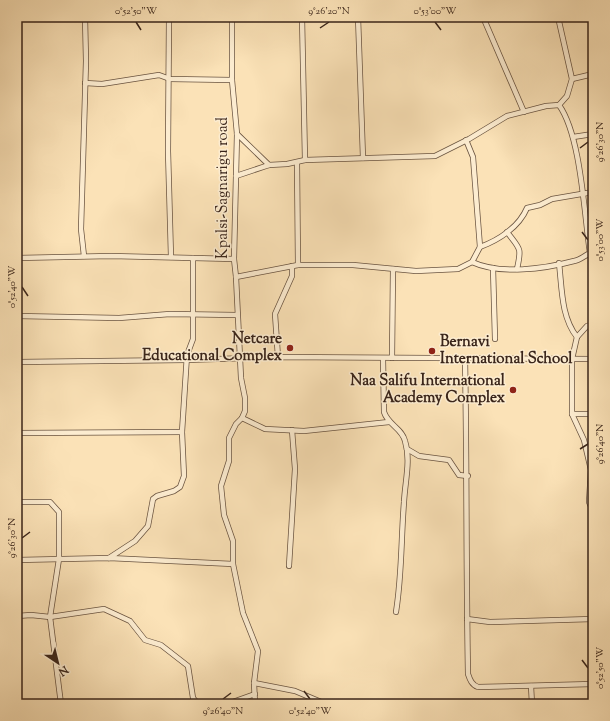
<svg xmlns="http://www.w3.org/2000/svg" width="610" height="721" font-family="'Sorts Mill Goudy',serif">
<rect width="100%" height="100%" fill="#fbe2b7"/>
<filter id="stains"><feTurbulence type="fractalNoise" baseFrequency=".005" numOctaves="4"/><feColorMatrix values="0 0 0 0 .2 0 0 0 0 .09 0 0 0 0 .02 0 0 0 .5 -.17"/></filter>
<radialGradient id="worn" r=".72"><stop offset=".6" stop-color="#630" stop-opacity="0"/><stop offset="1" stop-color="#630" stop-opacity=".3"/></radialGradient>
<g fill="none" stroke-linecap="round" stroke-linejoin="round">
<defs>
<g id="minor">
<path d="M81,17H138"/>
<path d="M169,17L168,151L171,257"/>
<path d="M232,17V80L237,134L234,259L236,277L241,378L245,398V411L242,418L236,424L229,438V461L221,486L224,515L233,541V564L243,613L258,651L254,683L255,704"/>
<path d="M302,17L305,160"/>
<path d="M358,17L363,158"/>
<path d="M483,17L524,112"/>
<path d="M558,17L572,79L567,96L559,105C581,136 584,213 590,253"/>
<path d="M17,18L35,17"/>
<path d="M572,79L593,74"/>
<path d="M85,83L102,84L159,75L170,79L232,80"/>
<path d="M237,134L269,165"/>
<path d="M573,137L593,134"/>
<path d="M297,163L298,265"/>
<path d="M236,176L269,165L287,164L305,160L435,156L469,139L507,116L546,106L559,105"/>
<path d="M507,232C520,249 522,247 517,269"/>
<path d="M480,247C499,240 519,227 527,208L540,205L552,199L593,192"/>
<path d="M84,256L81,229L86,61L85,17"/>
<path d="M17,258L111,256L234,259"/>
<path d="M472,262C500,275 544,269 574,261C581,260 586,254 593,252"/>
<path d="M559,263C562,288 561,317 577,337"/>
<path d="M493,268L495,339"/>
<path d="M236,277L298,265H353L416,271L458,269L472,262L480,247L473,157L466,140"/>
<path d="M17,316L119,318L170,314L237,315"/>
<path d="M593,324L587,326L577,337L572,359V414L584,440L591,470L589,502L593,511"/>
<path d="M278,357L275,314L292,276V266"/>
<path d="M392,358L393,269"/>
<path d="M465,358C467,464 466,569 468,674C470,680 472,685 478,687L593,684"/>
<path d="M383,359L384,412C388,425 402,428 405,441C411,461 405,481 404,502C401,539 402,575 396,612"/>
<path d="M17,362L186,360L278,357L593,359"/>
<path d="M572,414H593"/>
<path d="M242,418L265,429L304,431L389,422"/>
<path d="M17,433L182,432"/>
<path d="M407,449L419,456L449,460L459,475L468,476"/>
<path d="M17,502H50L59,512V559L50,617L61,704"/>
<path d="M109,558L135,541L148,526L153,499L157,496L174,491L180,487L184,476L182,432L187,355L193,339V258"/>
<path d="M17,560L109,558L233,564"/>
<path d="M289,566L295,469L292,430"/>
<path d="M17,616L31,615L50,617L104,609L130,621L145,640L161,645L188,666L193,698L198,704"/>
<path d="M467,619L490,622L593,619"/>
<path d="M254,683L295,691L326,704"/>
<path d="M591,684L593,700"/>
<path d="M531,686L532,704"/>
<path d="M227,704L255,694"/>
</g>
</defs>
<use href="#minor" stroke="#6a5441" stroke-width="6"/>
<use href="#minor" stroke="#fcecd0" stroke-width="4.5"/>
</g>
<path fill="none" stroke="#3a251a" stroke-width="1.5" d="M136,22L141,30M435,22L441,30M320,28L329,22M580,148L588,142M582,232L588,240M22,287L28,296M580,449L588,444M22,538L30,532M582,660L588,668M304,691L310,699M223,699L231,693"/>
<g fill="#8f2418" stroke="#fcecd0" stroke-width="1.5">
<circle cx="290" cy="348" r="4"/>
<circle cx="432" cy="351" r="4"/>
<circle cx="513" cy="390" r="4"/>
</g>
<g text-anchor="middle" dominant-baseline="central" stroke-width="3" stroke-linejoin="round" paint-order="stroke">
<g font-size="15" fill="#3a251a" stroke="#fcecd0">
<text transform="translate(223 188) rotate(-90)">Kpalsi-Sagnarigu road</text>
</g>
<g font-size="15" font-weight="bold" fill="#3a251a" stroke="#fcecd0" text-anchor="end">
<text x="282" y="339">Netcare<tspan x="282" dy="17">Educational Complex</tspan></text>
<text x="440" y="342" text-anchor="start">Bernavi<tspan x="440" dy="17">International School</tspan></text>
<text x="505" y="381">Naa Salifu International<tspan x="505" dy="17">Academy Complex</tspan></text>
</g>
</g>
<rect width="610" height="721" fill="none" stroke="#fbe2b7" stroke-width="44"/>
<g transform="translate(58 663) rotate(145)" stroke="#fcecd0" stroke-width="3" paint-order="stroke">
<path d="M0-3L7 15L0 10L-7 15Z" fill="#3a251a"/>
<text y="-6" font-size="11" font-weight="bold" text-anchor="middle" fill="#3a251a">N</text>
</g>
<rect x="22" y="22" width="566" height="677" fill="none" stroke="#3a251a" stroke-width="1.5"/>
<g font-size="10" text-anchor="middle" fill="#3a251a">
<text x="136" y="14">0°52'50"W</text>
<text x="329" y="14">9°26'20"N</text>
<text x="435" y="14">0°53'00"W</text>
<text transform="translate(599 142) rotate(-90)" y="4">9°26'30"N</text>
<text transform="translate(599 240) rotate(-90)" y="4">0°53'00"W</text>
<text transform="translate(11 287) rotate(-90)" y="4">0°52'40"W</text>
<text transform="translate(599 444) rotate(-90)" y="4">9°26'40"N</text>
<text transform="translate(11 538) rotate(-90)" y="4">9°26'30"N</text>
<text transform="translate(599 668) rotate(-90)" y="4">0°52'50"W</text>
<text x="223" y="714">9°26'40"N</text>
<text x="310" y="714">0°52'40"W</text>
</g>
<rect width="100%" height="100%" filter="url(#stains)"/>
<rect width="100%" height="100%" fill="url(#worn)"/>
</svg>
